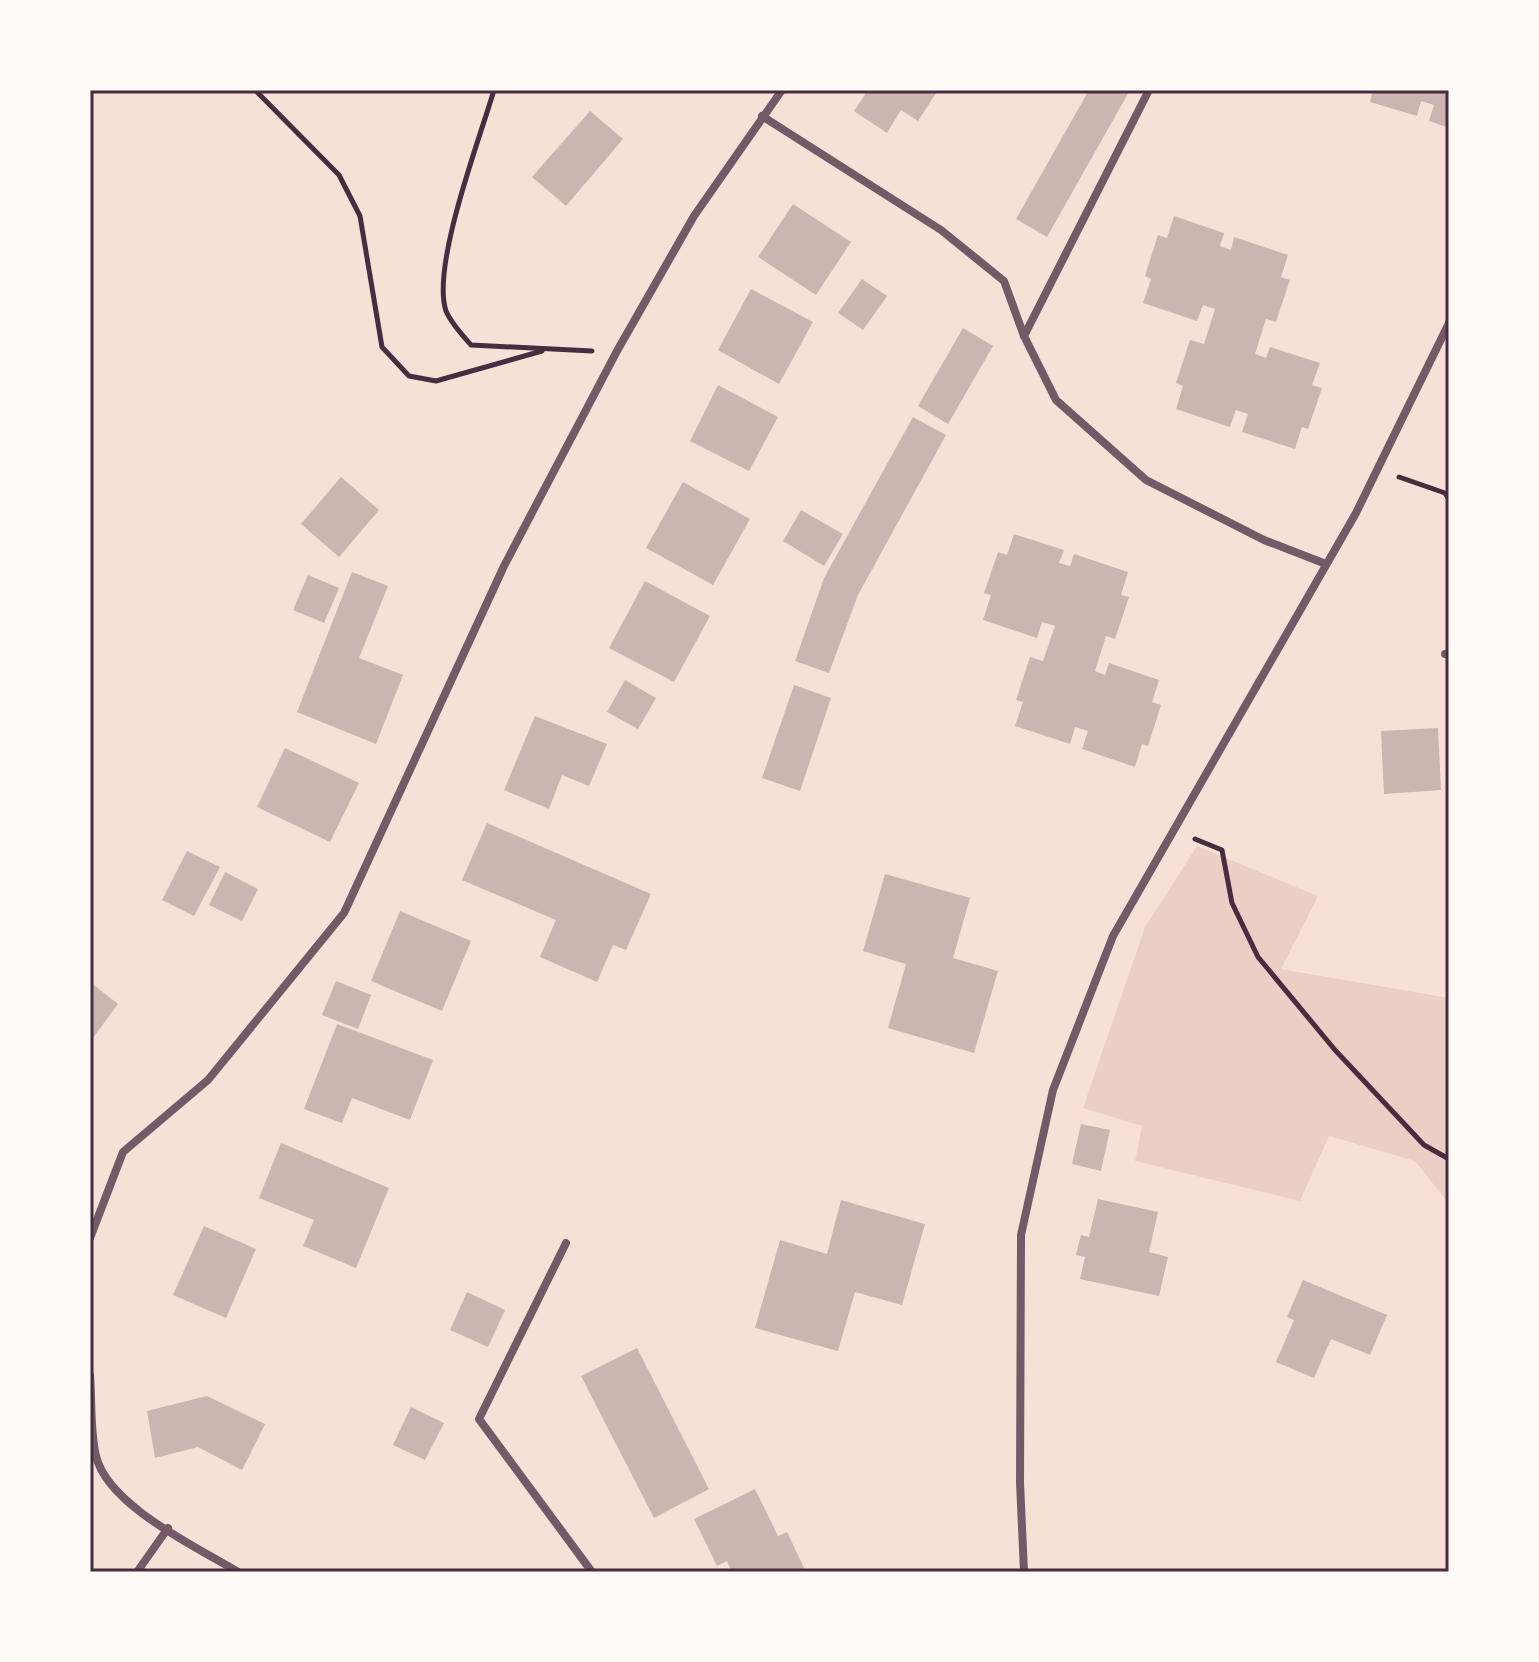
<svg xmlns="http://www.w3.org/2000/svg" width="1539" height="1662" font-family="Figtree,sans-serif">
<rect width="100%" height="100%" fill="#f7e1d7"/>
<path fill="#ebcfc5" d="M1197,846L1318,896L1281,969L1449,998V1204L1415,1161L1329,1136L1300,1201L1135,1161L1142,1126L1083,1108L1145,927Z"/>
<g fill="#ccb4b1">
<path d="M868,90H938L918,121L901,110L887,133L854,111Z"/>
<path d="M1089,90H1130L1047,237L1016,219Z"/>
<path d="M1373,90H1449V128L1429,121L1434,105L1421,101L1417,116L1370,102Z"/>
<path d="M590,111L623,139L566,206L532,177Z"/>
<path d="M793,204L851,242L816,295L758,257Z"/>
<path d="M1174,216L1224,233L1220,246L1231,250L1234,237L1288,255L1281,277L1290,280L1276,322L1266,319L1255,354L1266,358L1270,347L1320,363L1312,385L1322,388L1308,429L1302,427L1295,449L1242,432L1248,414L1236,410L1230,427L1176,409L1183,386L1176,383L1190,340L1204,344L1215,309L1203,305L1197,321L1143,303L1151,279L1145,276L1158,235L1167,238Z"/>
<path d="M862,279L887,296L863,330L838,313Z"/>
<path d="M751,289L813,322L779,384L718,350Z"/>
<path d="M963,328L993,346L948,424L918,406Z"/>
<path d="M718,385L778,417L749,471L690,441Z"/>
<path d="M913,417L946,435L858,595L829,673L795,661L824,578Z"/>
<path d="M341,477L379,510L339,557L301,524Z"/>
<path d="M683,482L750,519L713,585L646,548Z"/>
<path d="M801,510L843,534L824,566L783,541Z"/>
<path d="M1014,534L1064,550L1059,563L1070,566L1074,554L1128,572L1121,595L1129,597L1115,639L1106,636L1095,671L1105,675L1109,663L1159,680L1152,702L1161,705L1148,746L1142,744L1135,767L1082,749L1088,731L1075,727L1070,744L1015,726L1023,702L1016,700L1030,657L1043,661L1055,626L1042,622L1037,638L983,620L991,595L984,593L998,552L1007,555Z"/>
<path d="M352,572L388,586L359,658L403,675L376,744L297,712Z"/>
<path d="M308,575L339,588L324,623L293,610Z"/>
<path d="M645,581L710,616L674,682L609,648Z"/>
<path d="M625,680L656,698L638,729L607,712Z"/>
<path d="M794,685L831,698L800,791L762,778Z"/>
<path d="M535,716L607,744L589,786L562,775L549,809L504,790Z"/>
<path d="M1438,728L1441,790L1384,794L1381,731Z"/>
<path d="M285,748L359,783L330,842L257,807Z"/>
<path d="M487,823L651,894L626,950L613,945L597,982L540,957L556,920L462,880Z"/>
<path d="M187,851L220,867L194,916L162,900Z"/>
<path d="M225,872L258,889L242,921L209,905Z"/>
<path d="M885,874L970,898L953,958L998,971L974,1053L888,1028L906,964L863,951Z"/>
<path d="M400,911L471,941L442,1011L371,981Z"/>
<path d="M336,981L371,995L358,1029L322,1015Z"/>
<path d="M90,982L118,1004L90,1042Z"/>
<path d="M337,1024L433,1060L410,1120L352,1098L342,1123L304,1109Z"/>
<path d="M1081,1124L1110,1130L1101,1171L1072,1164Z"/>
<path d="M281,1143L389,1188L356,1268L303,1246L314,1220L259,1198Z"/>
<path d="M1098,1199L1158,1212L1149,1252L1168,1257L1159,1296L1080,1279L1085,1257L1076,1255L1081,1235L1089,1237Z"/>
<path d="M841,1200L925,1224L902,1305L855,1292L838,1351L755,1328L780,1240L827,1254Z"/>
<path d="M204,1226L256,1249L226,1318L173,1295Z"/>
<path d="M1303,1280L1387,1315L1370,1355L1331,1339L1314,1378L1276,1362L1294,1320L1287,1317Z"/>
<path d="M467,1292L505,1310L488,1347L450,1330Z"/>
<path d="M637,1348L709,1489L654,1518L581,1376Z"/>
<path d="M207,1396L265,1424L242,1470L198,1447L155,1458L147,1411Z"/>
<path d="M411,1407L444,1423L425,1460L393,1445Z"/>
<path d="M755,1489L778,1536L787,1532L806,1572H732L727,1561L717,1566L694,1519Z"/>
</g>
<g fill="none" stroke-linecap="round" stroke-linejoin="round">
<g stroke="#4a2c40" stroke-width="5">
<path d="M255,90L339,175L360,216L382,347L409,376L436,381L542,351"/>
<path d="M494,90C480,138 431,266 446,311C451,323 463,336 471,345L592,351"/>
<path d="M1399,477L1445,493L1449,499"/>
<path d="M1195,839L1222,850L1232,903L1258,957L1335,1050L1424,1145L1449,1159"/>
</g>
<g stroke="#755966" stroke-width="8">
<path d="M762,116L941,230L1004,281L1024,336L1056,400L1146,480L1264,540L1326,564"/>
<path d="M1024,336L1149,90"/>
<path d="M1445,654H1449"/>
<path d="M90,1238L123,1152L208,1080L344,913L504,566L617,351L694,216L782,90"/>
<path d="M566,1243L479,1419L592,1572"/>
<path d="M90,1375C92,1401 90,1431 96,1456C108,1506 197,1547 238,1572"/>
<path d="M137,1572L168,1528"/>
<path d="M1024,1572L1020,1482L1021,1235L1053,1090L1113,936L1356,513L1449,323"/>
</g>
</g>
<rect width="1539" height="1662" fill="none" stroke="#fffaf5" stroke-width="184"/>
<rect x="92" y="92" width="1355" height="1478" fill="none" stroke="#4a2c40" stroke-width="3"/>
</svg>
